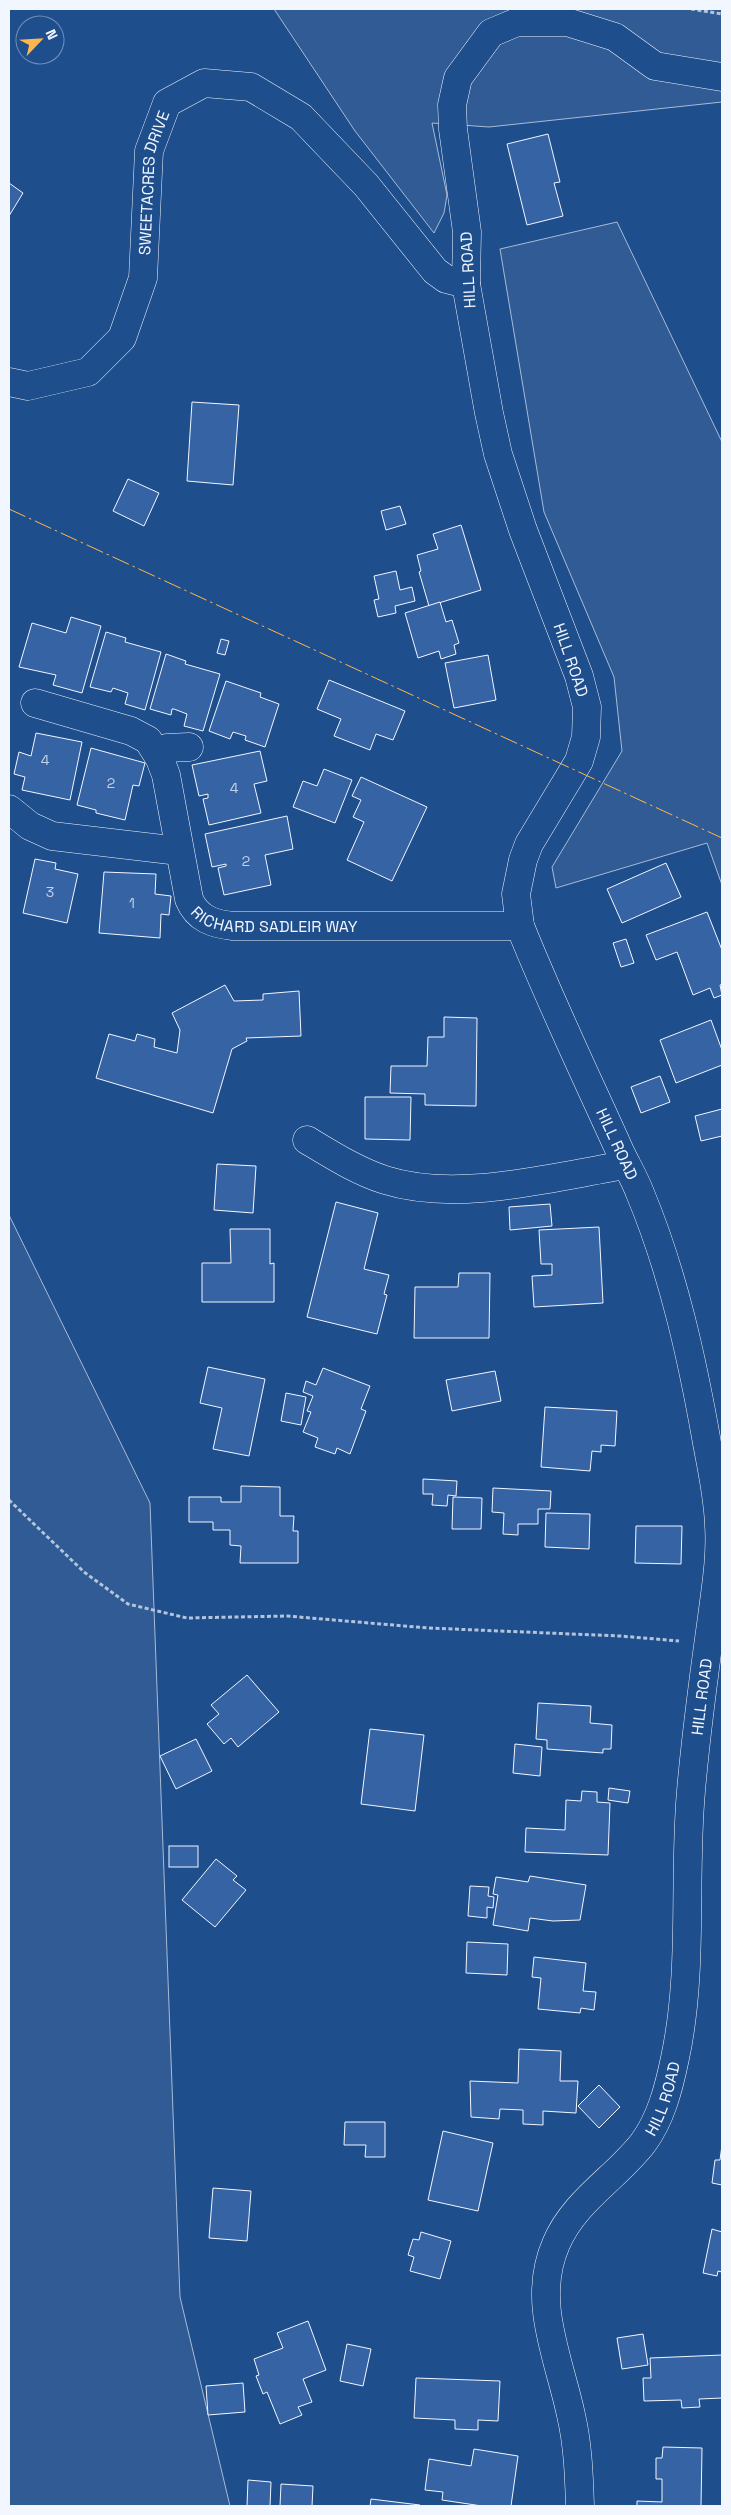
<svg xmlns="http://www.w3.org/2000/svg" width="731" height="2515" font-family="'Space Grotesk',sans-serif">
<rect width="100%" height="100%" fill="#1f4e8c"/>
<g fill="#305b95" stroke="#a8bbd7">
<path d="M274,9H722V102L489,127L432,123L447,195L444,213L434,233L355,131Z"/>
<path d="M617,222L722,442V885L707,843L556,888L552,867L622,751L614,677L544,512L500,249Z"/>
<path d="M9,1215L150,1503L180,2297L230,2506H9Z"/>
</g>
<g fill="#3563a3" stroke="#f2f6ff">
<path d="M548,134L560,182L554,183L563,216L527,225L507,144Z"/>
<path d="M9,183L23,193L9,216Z"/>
<path d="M192,402L239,405L233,485L187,481Z"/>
<path d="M128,479L159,493L144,526L113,511Z"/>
<path d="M400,506L406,524L386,530L381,511Z"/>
<path d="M461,525L481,590L429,606L419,572L421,571L417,555L438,549L433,534Z"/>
<path d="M396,571L400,590L412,587L415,601L395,606L396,613L378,617L374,600L379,599L374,576Z"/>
<path d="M440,602L446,622L452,620L459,643L454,645L456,654L441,659L439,651L418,658L405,613Z"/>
<path d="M71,617L101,626L82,693L53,685L56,675L19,667L32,623L66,633Z"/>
<path d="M106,632L126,638L125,642L161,652L145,710L125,704L128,693L113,688L111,692L90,687Z"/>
<path d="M221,639L229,641L225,655L217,653Z"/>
<path d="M166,654L186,661L185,664L220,674L203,731L184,726L187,714L174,709H172L171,715L150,709Z"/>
<path d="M488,655L496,700L454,708L445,663Z"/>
<path d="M329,680L405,711L393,740L376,734L370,750L334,736L341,719L317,709Z"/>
<path d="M226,681L261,693L260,697L279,704L265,747L245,740L246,736L233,732L230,739L209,731Z"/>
<path d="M36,733L82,742L70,800L22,790L25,777L14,774L19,752L31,756Z"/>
<path d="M91,748L145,763L139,786L133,785L125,820L96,813V810L77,805Z"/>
<path d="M260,751L267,781L254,784L261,813L209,825L203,799L208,798V794L199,796L192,765Z"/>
<path d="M324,769L352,780L335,823L293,807L303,781L317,786Z"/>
<path d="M361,777L427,807L392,881L347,860L364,822L353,817L361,800L352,796Z"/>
<path d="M287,816L293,849L265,855L271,885L224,895L218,868L226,866V864L212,867L205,834Z"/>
<path d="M35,859L56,863L55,869L78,874L67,923L23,913Z"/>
<path d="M666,863L681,897L622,923L607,889Z"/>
<path d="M104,872L156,874L155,894L171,896L169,915L161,914L160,938L99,933Z"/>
<path d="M707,912L722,950V984L720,985L722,995L714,998L710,988L693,995L677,952L656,960L646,935Z"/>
<path d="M626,939L634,963L621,967L613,943Z"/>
<path d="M225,985L234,1001L263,1000V994L299,991L301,1036L246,1038L247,1041L232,1049L213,1113L96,1078L109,1034L135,1041L137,1034L155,1039L154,1047L177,1053L180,1030L172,1013Z"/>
<path d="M444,1017L477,1018L476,1106L425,1105V1094L390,1093L391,1066H427L428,1037H444Z"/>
<path d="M711,1020L722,1050V1065L676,1083L660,1040Z"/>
<path d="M660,1076L670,1102L641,1113L631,1087Z"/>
<path d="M365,1097H411L410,1140L365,1139Z"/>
<path d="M722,1109V1136L701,1141L695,1116Z"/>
<path d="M217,1164L256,1166L253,1213L214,1210Z"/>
<path d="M336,1202L378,1213L364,1269L389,1275L384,1294L387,1295L377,1334L307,1317Z"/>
<path d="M550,1204L552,1226L510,1230L509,1207Z"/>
<path d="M599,1227L603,1303L534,1307L532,1276L552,1275V1264H541L539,1230Z"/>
<path d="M230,1229H270V1264L274,1263V1302H202V1263H231Z"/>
<path d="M459,1273H490L489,1338H414L415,1287H458Z"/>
<path d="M208,1367L265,1379L249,1456L213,1449L222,1408L200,1403Z"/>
<path d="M323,1368L370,1386L361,1409L366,1411L350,1454L337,1448L335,1454L315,1447L318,1438L303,1432L311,1412L307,1411L313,1396L303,1392L306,1381L316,1385Z"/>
<path d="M495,1371L501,1401L452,1411L446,1380Z"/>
<path d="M286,1393L306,1397L301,1425L281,1421Z"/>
<path d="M545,1407L617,1411L615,1446L601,1445V1452L592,1451L590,1471L541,1467Z"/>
<path d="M423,1479L457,1481L456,1496L448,1495L447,1506L432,1505L433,1494H423Z"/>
<path d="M241,1486L280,1487V1516H294L293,1531H298V1563H240L241,1546L230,1545V1530H213V1522H189V1497H221V1502H241Z"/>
<path d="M493,1488L551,1491L550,1509H538V1524H518V1535L503,1534L504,1513L492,1512Z"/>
<path d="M453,1497L482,1498L481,1529H452Z"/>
<path d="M546,1513L590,1514L589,1549L545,1547Z"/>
<path d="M636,1526H682L681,1564L635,1563Z"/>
<path d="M247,1675L279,1712L238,1747L231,1738L224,1744L207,1724L219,1714L211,1705Z"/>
<path d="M538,1703L591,1706L590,1723L612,1725L611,1749H603V1753L547,1749V1740L536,1739Z"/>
<path d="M370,1729L424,1735L415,1811L361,1804Z"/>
<path d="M196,1739L212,1771L176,1789L160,1756Z"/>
<path d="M515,1744L542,1747L540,1776L513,1773Z"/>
<path d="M609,1788L630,1791L628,1803L608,1800Z"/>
<path d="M582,1791L597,1792V1802L610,1803L608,1855L525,1852L526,1828L565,1830L566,1800L581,1801Z"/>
<rect x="169" y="1846" width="29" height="21"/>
<path d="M216,1859L237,1876L233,1880L246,1890L215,1927L182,1900Z"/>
<path d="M530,1876L586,1885L580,1920L553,1921L530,1918L528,1931L493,1925L498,1895L493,1894L496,1877L528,1882Z"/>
<path d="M470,1886L489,1887L488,1896L494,1897L493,1908L487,1907V1918L468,1916Z"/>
<path d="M467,1942L508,1944L507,1975L466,1973Z"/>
<path d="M534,1957L586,1963L583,1991L596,1992L594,2010L581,2008L580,2013L538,2009L541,1978L532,1977Z"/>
<path d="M519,2049L561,2051L560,2081H578L576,2113L543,2111V2125L523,2124V2110L500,2109L499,2119L471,2117L470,2081L518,2083Z"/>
<path d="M599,2085L620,2107L599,2128L578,2106Z"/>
<path d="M345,2122H385V2157H365L366,2145H344Z"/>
<path d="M443,2131L493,2143L478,2211L428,2200Z"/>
<path d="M722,2145V2185L712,2183L715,2160H720Z"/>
<path d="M213,2188L251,2191L247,2241L209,2238Z"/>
<path d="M712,2229L722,2232V2272L718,2271L717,2276L703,2273Z"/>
<path d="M421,2232L451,2241L440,2279L410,2271L414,2257L408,2255L413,2239L419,2240Z"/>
<path d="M308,2321L326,2370L303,2379L312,2402L298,2407L302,2415L280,2424L267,2392L263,2394L256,2376L259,2375L254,2359L283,2348L277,2333Z"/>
<path d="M643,2334L648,2365L622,2369L617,2338Z"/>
<path d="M347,2344L371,2349L363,2386L340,2381Z"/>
<path d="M722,2355V2398L699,2399L700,2407L682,2408L681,2400L644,2401L643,2378H651L650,2358Z"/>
<path d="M416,2378L500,2381L498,2421L478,2420V2430L455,2429V2420L414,2418Z"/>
<path d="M243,2383L245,2412L208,2415L206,2386Z"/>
<path d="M663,2447L702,2448L701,2506H637V2501L662,2502V2479H656V2458H662Z"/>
<path d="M474,2449L518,2456L511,2506H482L442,2500L443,2492L425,2490L429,2459L471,2466Z"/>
<path d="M248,2480L271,2482L270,2506H247Z"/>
<path d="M281,2484L313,2486L312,2506H280Z"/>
<path d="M371,2499L420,2505V2506H370Z"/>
</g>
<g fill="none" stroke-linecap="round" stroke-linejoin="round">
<defs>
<g id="minor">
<path id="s1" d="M9,382L28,386L88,372L122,338L143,278L149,151L167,103L204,83L251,87L301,117L366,185L435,271L446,279L466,284"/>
<path id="s2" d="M35,703L131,731L148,740L160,759L166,775L189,899C197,919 214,924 233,926H520"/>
<path d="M157,752L167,748L189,747"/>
<path d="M9,809L30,826L52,836L179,851"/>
<path d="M307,1140C332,1155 357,1171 385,1180C458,1203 552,1177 626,1165"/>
<path id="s3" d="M580,2506C579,2476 578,2445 571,2415C559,2358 531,2301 556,2244C574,2201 616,2178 643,2143C661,2119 669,2087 675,2058C694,1969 683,1880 691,1791C696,1733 704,1674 712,1617C716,1586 721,1556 719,1525C718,1497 712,1470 707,1443C692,1358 673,1272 640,1193C634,1177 625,1163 618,1147C585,1074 550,1001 520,926L516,894L523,860L529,844L579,761L586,737L587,707L579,676L523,530L498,454L489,413L466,284L467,232L453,129L452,105L458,78L491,33L517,22H567L615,37L655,66L722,77"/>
</g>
</defs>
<use href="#minor" stroke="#f2f6ff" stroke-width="29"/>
<g stroke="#b3c4dc" stroke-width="3" stroke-dasharray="4 2.5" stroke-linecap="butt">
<path d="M691,9L722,14"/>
<path d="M9,1500L84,1572L128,1604L187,1618L287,1616L428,1628L620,1636L679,1641"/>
</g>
<use href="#minor" stroke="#1f4e8c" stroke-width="28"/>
<path stroke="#ffb74d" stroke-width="1" stroke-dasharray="18 4 2.5 4" stroke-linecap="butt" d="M9,509L722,838"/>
</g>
<g text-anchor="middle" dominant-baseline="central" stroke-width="4" stroke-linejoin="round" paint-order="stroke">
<g font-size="14" fill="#c3d1e8">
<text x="45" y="760">4</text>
<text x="111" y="783">2</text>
<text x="234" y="788">4</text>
<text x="246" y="861">2</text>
<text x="50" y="892">3</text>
<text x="132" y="903">1</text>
</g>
<g font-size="16" fill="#f2f6ff" stroke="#1f4e8c">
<text stroke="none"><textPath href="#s1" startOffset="289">SWEETACRES DRIVE</textPath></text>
<text transform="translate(468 270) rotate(-93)">HILL ROAD</text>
<text transform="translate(571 660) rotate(71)">HILL ROAD</text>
<text stroke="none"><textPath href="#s2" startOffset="380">RICHARD SADLEIR WAY</textPath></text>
<text transform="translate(617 1144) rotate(65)">HILL ROAD</text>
<text stroke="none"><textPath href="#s3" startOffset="855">HILL ROAD</textPath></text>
<text stroke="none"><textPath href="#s3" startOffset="450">HILL ROAD</textPath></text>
</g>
</g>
<rect width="731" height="2515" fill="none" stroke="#f2f6ff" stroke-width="20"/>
<g transform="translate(40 40) rotate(65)"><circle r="24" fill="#1f4e8c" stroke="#7391ba"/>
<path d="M0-4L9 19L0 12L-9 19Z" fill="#ffb74d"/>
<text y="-8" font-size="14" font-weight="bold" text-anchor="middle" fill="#f2f6ff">N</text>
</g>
</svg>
